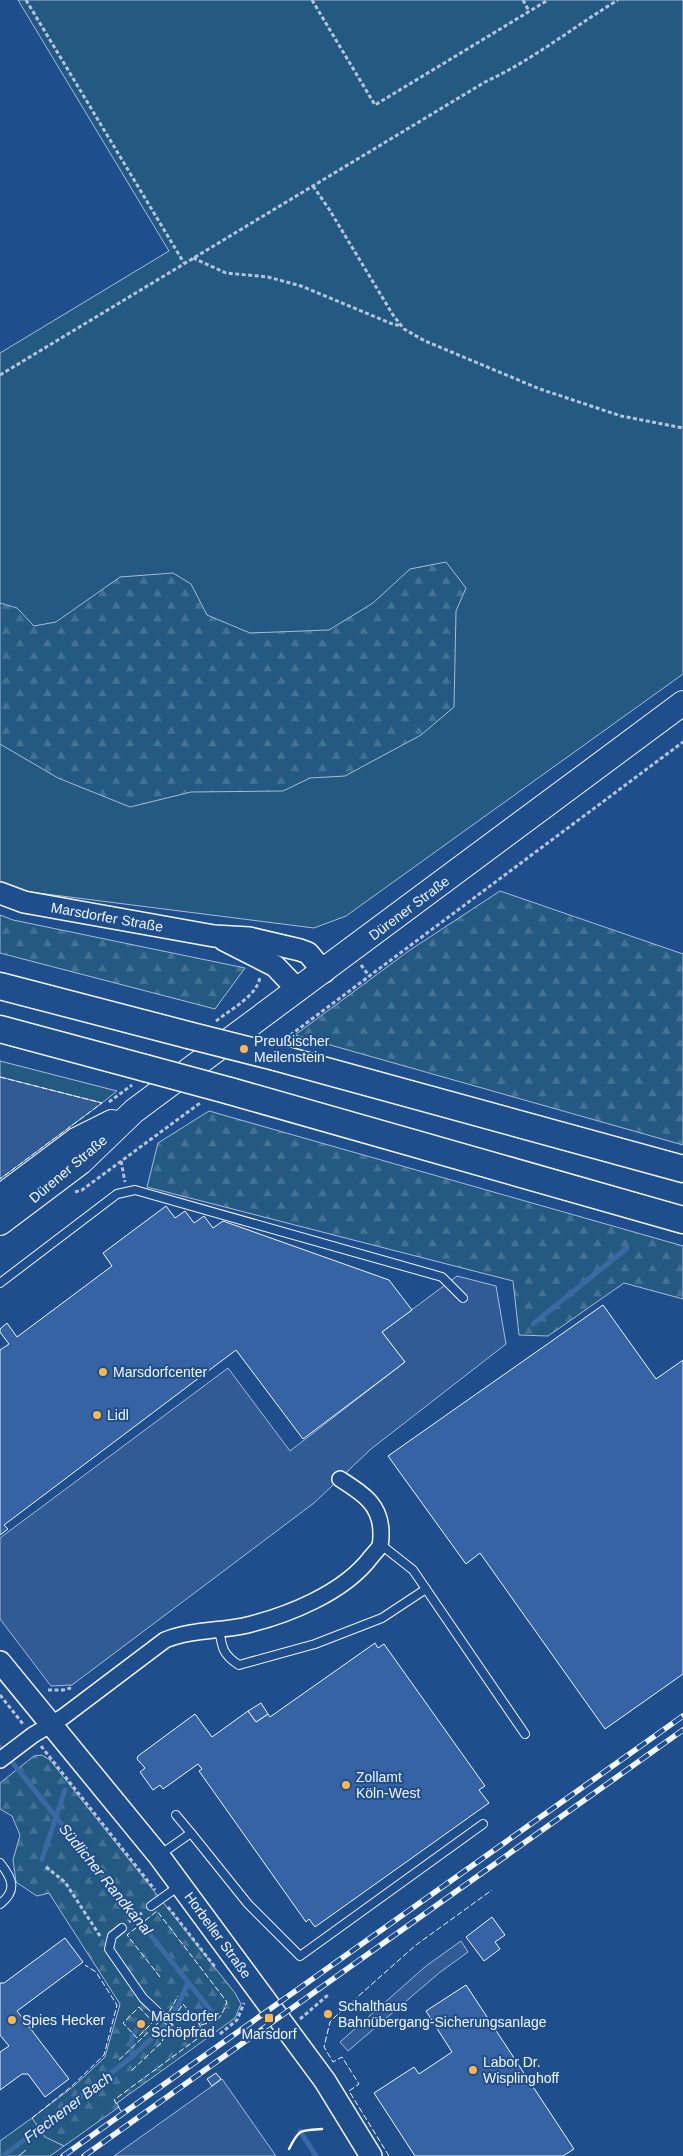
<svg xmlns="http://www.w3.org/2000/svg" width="683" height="2156" font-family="Arial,sans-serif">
<defs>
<pattern id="forest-firs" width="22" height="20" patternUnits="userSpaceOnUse" patternTransform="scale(1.25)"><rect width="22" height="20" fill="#245a82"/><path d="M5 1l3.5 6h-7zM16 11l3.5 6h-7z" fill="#447295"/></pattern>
</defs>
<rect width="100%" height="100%" fill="#1f4e8c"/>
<g fill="#245a82" stroke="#a8bbd7">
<path d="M18,0H683V674L346,916L314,928L22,891L0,882V353L169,251Z"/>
<path d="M0,1061L117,1091L102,1103L0,1077Z"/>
<path d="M32,2118L45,2136L64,2146L50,2156H19L26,2150L18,2156H0V2141Z"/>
</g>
<g fill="url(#forest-firs)" stroke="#a8bbd7">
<path d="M446,562L466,588L456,611L454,707L421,735L345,776L310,778L283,791L191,792L130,807L58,778L0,744V603L17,608L34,626L56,622L120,577L173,573L191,584L207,615L250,633L329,630L373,603L410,569Z"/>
<path d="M500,891L683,954V1145L295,1035L410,950Z"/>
<path d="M0,915L13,920L245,968L215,1009L0,953Z"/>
<path d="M209,1111L683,1246V1299L624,1283L548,1336L519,1335L513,1281L147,1187L158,1143Z"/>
<path d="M42,1755L50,1760L235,1993L241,2004L235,2018L117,2103L119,2107L64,2146L45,2137L32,2118L74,2086L105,2057L120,2004L49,1893L37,1896L16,1882L13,1860L20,1835L12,1816L0,1809V1783L34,1756Z"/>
</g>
<g fill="#305b95" stroke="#a8bbd7">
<path d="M0,1077L102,1103L0,1179Z"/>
<path d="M457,1276L496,1286L506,1344L371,1449L314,1503L72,1685L51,1686L0,1619V1538L228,1368L290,1451L405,1362L382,1332Z"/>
<path d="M461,1941L468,1952L439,1973L348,2051L340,2042L426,1966Z"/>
<path d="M222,2079L276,2156H114Z"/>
</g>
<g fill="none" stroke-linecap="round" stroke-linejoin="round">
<g stroke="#3b69a3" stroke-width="5">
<path d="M533,1324L627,1248"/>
<path d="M0,1747L212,2012"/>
<path d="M42,1859L65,1790"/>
<path d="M132,2057V2036L139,2026L135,2020"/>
<path d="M300,2131L316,2156"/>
<path d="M3,2156L132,2057L159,2031L177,2008L188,1982"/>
</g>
</g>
<g fill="#3563a3" stroke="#f2f6ff">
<path d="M166,1206L175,1218L185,1211L194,1223L204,1216L213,1228L223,1221L389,1280L412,1310L382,1332L405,1362L303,1439L236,1350L4,1525L8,1529L0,1535V1350L9,1344L0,1332V1329L7,1323L17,1337L112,1266L103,1253Z"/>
<path d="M603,1305L656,1379L683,1360V1674L605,1729L480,1553L466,1564L388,1456Z"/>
<path d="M375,1643L378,1648L384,1644L485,1786L479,1790L489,1803L315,1927L309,1919L306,1922L199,1771L202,1769L198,1764L163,1789L160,1785L153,1790L140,1772L145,1768L137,1759L138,1756L195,1714L212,1737L248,1711L256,1722L268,1714L270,1717Z"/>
<path d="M261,1703L268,1714L256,1722L248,1711Z"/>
<path d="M492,1917L505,1935L495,1942L500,1949L484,1961L466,1937Z"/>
<path d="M65,1938L83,1962L17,2011L69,2079L45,2097L28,2074H22L0,2090V2052L9,2046L0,2035V1983H4Z"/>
<path d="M466,1985L574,2149L563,2156H415L374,2093L414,2067L419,2074L452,2052L426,2011Z"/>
<path d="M216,2073L221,2079L212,2086L207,2079Z"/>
</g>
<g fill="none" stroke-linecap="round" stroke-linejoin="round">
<defs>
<g id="lane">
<path d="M0,1283L117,1194L135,1190L442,1277L463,1298"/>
<path d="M380,1544L413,1570L525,1734"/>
<path d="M219,1629C222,1648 223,1655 239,1665L315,1644L382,1618L426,1589"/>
<path d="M176,1815L191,1833"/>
<path d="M161,1854L191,1833L248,1904L300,1956L483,1824"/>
<path d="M0,1863C12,1878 18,1890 0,1904"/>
<path d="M151,1906L179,1886"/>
<path d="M122,1928L112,1936L109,1949L143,1998L163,2017"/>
</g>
<path id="street" d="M0,1760L33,1735L63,1717L165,1640C190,1630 217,1631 243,1626C287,1616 344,1593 371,1557C374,1553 379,1549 380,1545C381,1542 381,1536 381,1533C381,1504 362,1493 340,1479"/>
<g id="secondary">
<path d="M0,893L24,902L214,936L249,938L300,950L308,953L324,972"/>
<path d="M224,940L275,966L298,990"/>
<path d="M0,1662L159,1856L325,2081L371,2156"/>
</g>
<g id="primary">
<path d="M0,1197L76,1140L112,1122"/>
<path d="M0,1223L81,1162L134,1111L683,703"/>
</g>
<g id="highway">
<path d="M0,986L188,1035"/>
<path d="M0,1029L145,1068"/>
<path d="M275,1057L683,1169"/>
<path d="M230,1091L683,1220"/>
</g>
</defs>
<use href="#lane" stroke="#f2f6ff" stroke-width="10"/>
<use href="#street" stroke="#f2f6ff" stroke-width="18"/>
<use href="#secondary" stroke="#f2f6ff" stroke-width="24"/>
<use href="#primary" stroke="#f2f6ff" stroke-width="26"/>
<use href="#highway" stroke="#f2f6ff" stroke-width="29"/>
<g stroke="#b3c4dc" stroke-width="3" stroke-dasharray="4 2.5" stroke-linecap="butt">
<path d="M26,0L184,263"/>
<path d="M312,0L375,105L548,0"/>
<path d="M523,0L529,11"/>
<path d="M313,186L329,209L393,315L404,329L425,341L540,389L621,416L683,428"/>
<path d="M193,258L226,273L268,277L301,286L395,325H401"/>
<path d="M0,375L485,82C533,60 573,27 618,0"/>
<path d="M361,965L369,976"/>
<path d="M216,1021C231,1009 257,996 260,977"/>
<path d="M285,1039L683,742"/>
<path d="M109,1102L132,1085"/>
<path d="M121,1161L125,1182"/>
<path d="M75,1192L82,1190L200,1103"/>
<path d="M48,1690H63L71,1688"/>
<path d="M0,1695L23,1724"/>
<path d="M41,1746L155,1890"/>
<path d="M46,1867L65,1882L100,1936"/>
<path d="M168,1907L215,1967"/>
<path d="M129,1922L142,1913"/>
<path d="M300,2019L328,1995"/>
<path d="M170,2023L182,2035"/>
<path d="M198,2023L210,2018"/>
<path d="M220,2034L237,2020L244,2003"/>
</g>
<use href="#lane" stroke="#1f4e8c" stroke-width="8"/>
<use href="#street" stroke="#1f4e8c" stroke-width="15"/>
<use href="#secondary" stroke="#1f4e8c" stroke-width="21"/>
<use href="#primary" stroke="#1f4e8c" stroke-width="24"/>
<use href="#highway" stroke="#1f4e8c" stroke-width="26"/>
<defs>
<g id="rail">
<path d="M63,2156L683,1716"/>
<path d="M84,2156L683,1730"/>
</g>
</defs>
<use href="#rail" stroke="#f2f6ff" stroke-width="5.5"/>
<use href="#rail" stroke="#1f4e8c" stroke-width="4" stroke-dasharray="11" stroke-linecap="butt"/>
<defs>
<g id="highway-bridge">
<path d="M188,1035L275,1057"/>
<path d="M145,1068L230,1091"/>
</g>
</defs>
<use href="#highway-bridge" stroke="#f2f6ff" stroke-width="29" stroke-linecap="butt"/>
<use href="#highway-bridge" stroke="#1f4e8c" stroke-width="26"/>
<g stroke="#f2f6ff" stroke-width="1" stroke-dasharray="6 2.5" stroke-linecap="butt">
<path d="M0,1077L102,1103L0,1179"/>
<path d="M160,1977L127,1935L157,1911L227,2002C220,2020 219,2021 200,2025"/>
<path d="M139,2007L153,2022L137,2038L123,2023Z"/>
<path d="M119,2060L161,2020L167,2025L162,2042L131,2071"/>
<path d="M121,2111L114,2100L201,2036L200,2025L183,2004L173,2019L168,2014L178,1996"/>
<path d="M32,2118L72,2086L104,2055L117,2005L96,1972L85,1965"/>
<path d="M389,2156L349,2091L359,2084L342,2057L333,2062L324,2047L330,2022L336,2016L416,1945L492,1890"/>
</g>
<path stroke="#f2f6ff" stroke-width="2.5" d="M289,2149C299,2129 300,2130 322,2129"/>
</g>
<g fill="#ffb74d" stroke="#1f4e8c" stroke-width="2">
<circle cx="244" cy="1049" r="5"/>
<circle cx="103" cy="1372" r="5"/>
<circle cx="97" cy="1415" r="5"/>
<circle cx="346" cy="1785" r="5"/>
<circle cx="328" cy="2014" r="5"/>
<rect x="264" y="2013" width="10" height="10" rx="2.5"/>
<circle cx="12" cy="2020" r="5"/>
<circle cx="141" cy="2024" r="5"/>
<circle cx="473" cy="2070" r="5"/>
</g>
<g text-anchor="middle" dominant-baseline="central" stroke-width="4" stroke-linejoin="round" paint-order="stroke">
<g font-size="14" fill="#f2f6ff" stroke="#1f4e8c">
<text transform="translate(409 908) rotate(-37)">Dürener Straße</text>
<text transform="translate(107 917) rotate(10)">Marsdorfer Straße</text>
<text transform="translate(68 1169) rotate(-40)">Dürener Straße</text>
<text transform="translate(218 1935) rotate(54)">Horbeller Straße</text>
</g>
<g font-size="14" fill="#f2f6ff" stroke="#1f4e8c" text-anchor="start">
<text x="254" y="1041">Preußischer<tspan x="254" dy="16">Meilenstein</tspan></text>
<text x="113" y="1372">Marsdorfcenter</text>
<text x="107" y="1415">Lidl</text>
<text x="356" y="1777">Zollamt<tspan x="356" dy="16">Köln-West</tspan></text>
<text x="338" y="2006">Schalthaus<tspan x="338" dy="16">Bahnübergang-Sicherungsanlage</tspan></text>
<text x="151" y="2016">Marsdorfer<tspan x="151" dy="16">Schöpfrad</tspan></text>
<text x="22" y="2020">Spies Hecker</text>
<text x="269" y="2034" text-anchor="middle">Marsdorf</text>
<text x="483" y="2062">Labor Dr.<tspan x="483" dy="16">Wisplinghoff</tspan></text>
</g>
<g font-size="15" font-style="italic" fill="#f2f6ff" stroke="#1f4e8c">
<text transform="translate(106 1879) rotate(51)">Südlicher Randkanal</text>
<text transform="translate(68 2107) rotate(-37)">Frechener Bach</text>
</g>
</g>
</svg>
